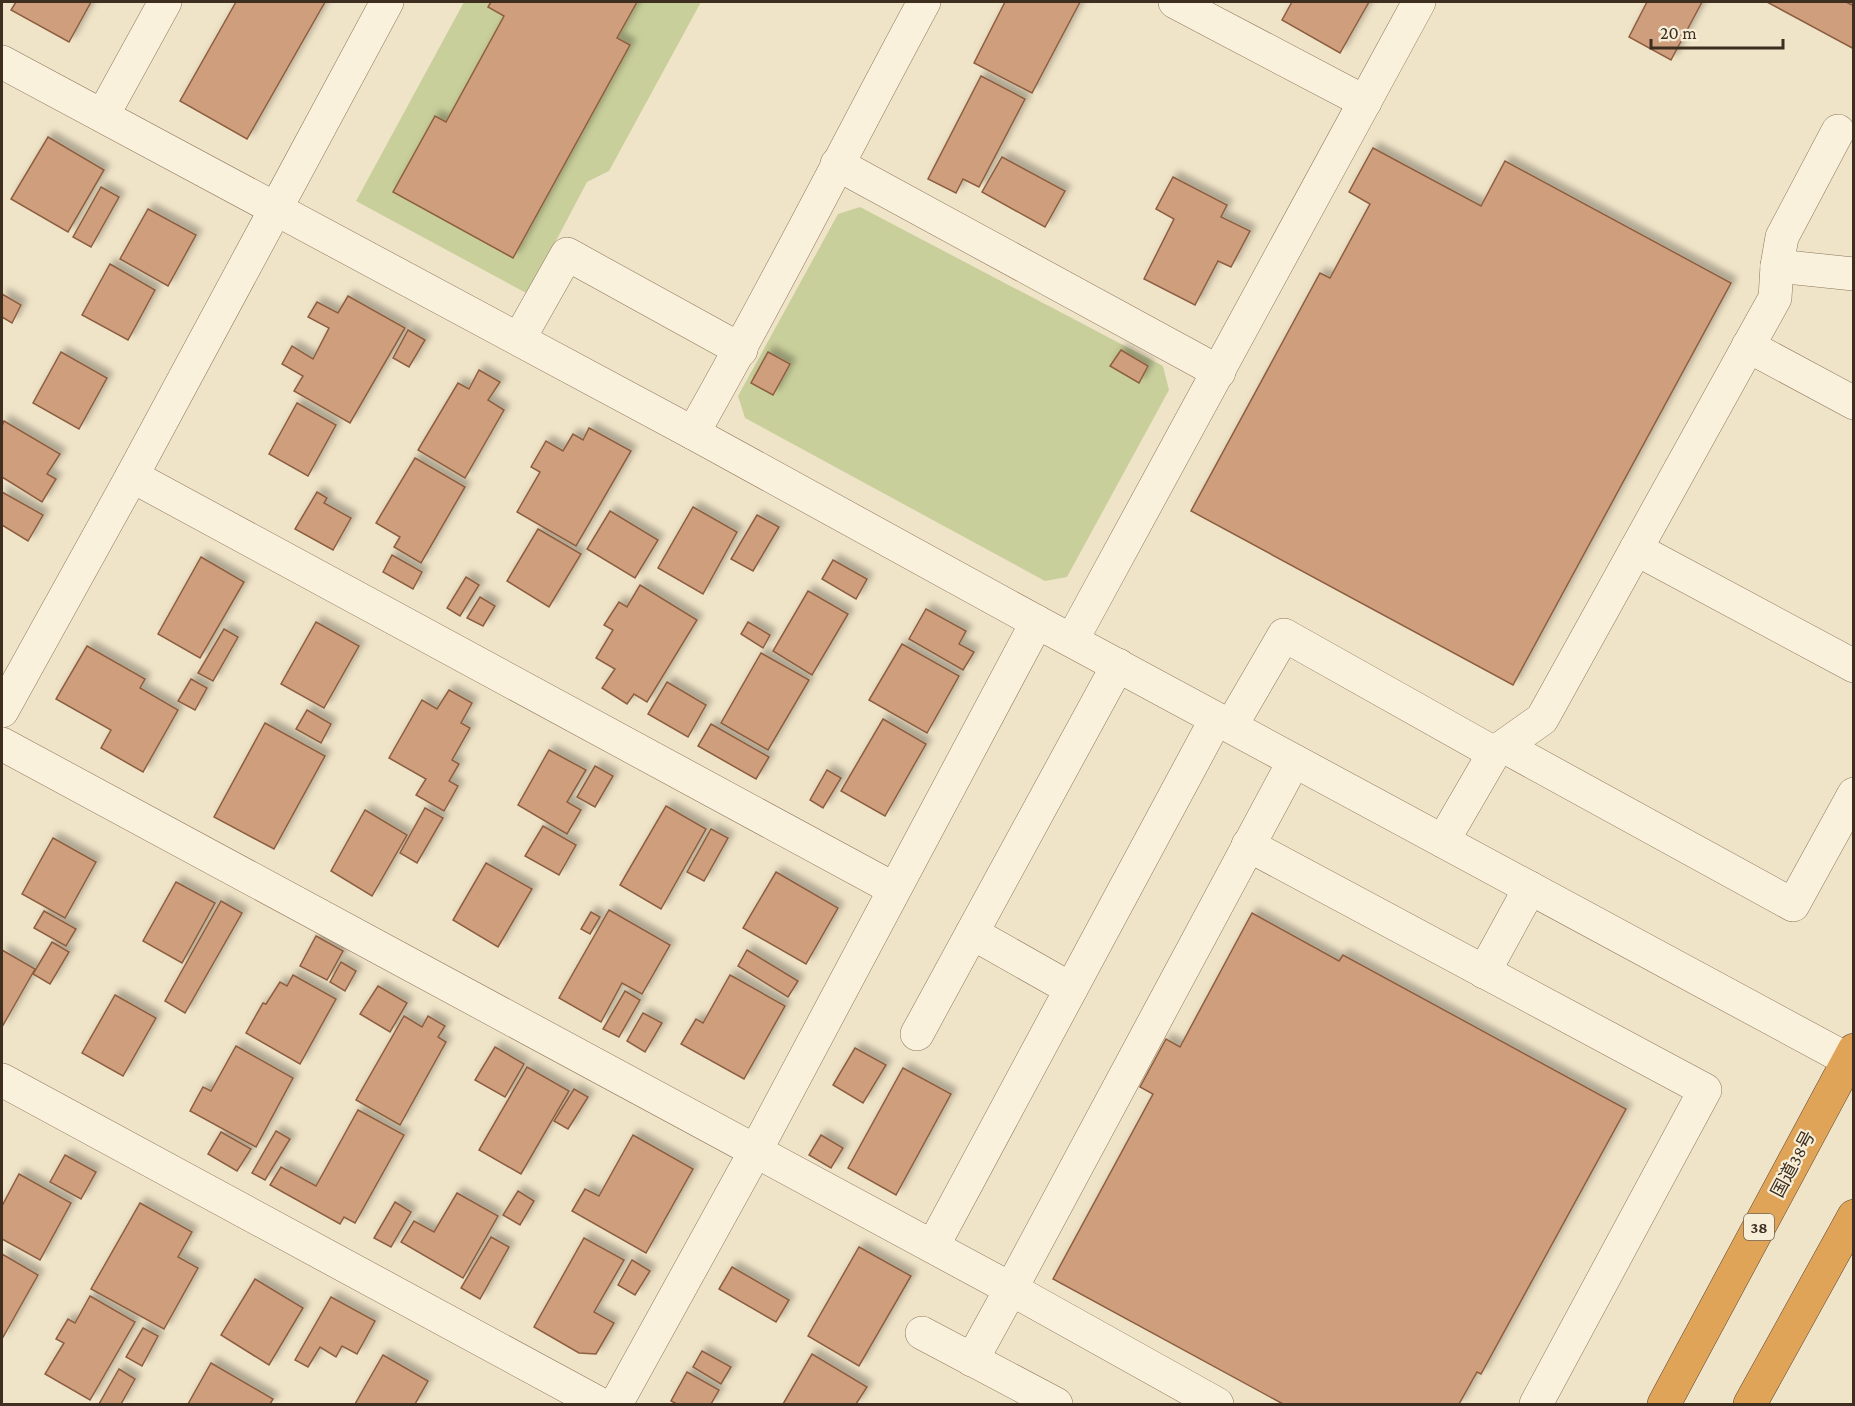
<svg xmlns="http://www.w3.org/2000/svg" width="1855" height="1406" font-family="'Crimson Pro','Noto Sans JP',serif">
<defs>
<filter id="shadow"><feDropShadow dx="5.5" dy="-5.5" stdDeviation="3" flood-color="#0004"/></filter>
</defs>
<rect width="100%" height="100%" fill="#f0e4c8"/>
<g fill="#c9cf9b">
<path d="M464,2H701L609,171L587,182L528,294L356,201Z"/>
<path d="M860,207L1163,366L1169,390L1067,577L1045,581L745,418L738,396L838,214Z"/>
</g>
<g fill="#cf9f7d" stroke="#8d5f41" stroke-width="1.5" filter="url(#shadow)">
<path d="M16,2H91L69,42L11,10Z"/>
<path d="M236,2H325L247,139L180,101Z"/>
<path d="M491,2H637L617,38L630,45L513,258L393,192L435,116L446,122L504,16L488,7Z"/>
<path d="M1005,2H1080L1032,93L974,63Z"/>
<path d="M1292,2H1369L1340,53L1282,20Z"/>
<path d="M1647,2H1702L1671,60L1629,37Z"/>
<path d="M1767,2H1846L1854,6V49Z"/>
<path d="M981,76L1025,99L979,187L963,179L956,193L928,179Z"/>
<path d="M48,137L104,170L68,232L11,199Z"/>
<path d="M1373,148L1481,206L1505,161L1731,283L1513,685L1191,511L1320,273L1330,278L1370,204L1349,192Z"/>
<path d="M1002,157L1065,191L1045,227L982,192Z"/>
<path d="M1173,177L1227,205L1221,217L1250,231L1231,267L1218,261L1195,305L1144,279L1174,219L1156,209Z"/>
<path d="M101,187L119,197L91,247L73,237Z"/>
<path d="M148,209L196,235L168,286L120,259Z"/>
<path d="M110,264L155,290L128,340L82,315Z"/>
<path d="M2,294L21,305L12,323L2,317Z"/>
<path d="M348,296L405,328L350,423L294,391L303,376L282,364L292,346L313,359L329,328L308,317L317,302L338,313Z"/>
<path d="M408,330L425,340L409,367L393,358Z"/>
<path d="M1121,350L1148,366L1139,383L1110,366Z"/>
<path d="M61,352L107,378L79,429L33,403Z"/>
<path d="M768,352L790,364L773,395L751,383Z"/>
<path d="M479,370L500,382L488,400L504,410L465,478L418,450L458,383L469,389Z"/>
<path d="M297,403L336,425L308,476L269,454Z"/>
<path d="M4,421L60,454L47,474L56,479L42,502L2,477V426Z"/>
<path d="M589,428L631,451L576,546L517,512L540,472L531,467L546,441L563,451L573,434L583,440Z"/>
<path d="M415,458L465,487L421,563L394,547L400,537L376,523Z"/>
<path d="M2,492L43,515L28,541L2,525Z"/>
<path d="M317,492L327,498L324,503L351,518L333,550L295,529Z"/>
<path d="M693,507L737,532L703,594L658,568Z"/>
<path d="M610,511L658,540L635,578L587,549Z"/>
<path d="M757,515L779,527L753,571L731,559Z"/>
<path d="M538,529L581,554L549,607L507,581Z"/>
<path d="M392,555L422,572L413,589L383,572Z"/>
<path d="M201,557L244,582L200,658L158,634Z"/>
<path d="M833,560L867,579L856,599L822,579Z"/>
<path d="M466,577L479,585L460,616L447,608Z"/>
<path d="M640,585L697,620L647,702L634,694L627,704L602,688L615,669L596,658L613,630L604,625L619,602L627,607Z"/>
<path d="M808,591L848,614L812,675L773,651Z"/>
<path d="M480,597L495,606L483,626L467,618Z"/>
<path d="M926,609L966,631L959,644L974,652L963,670L909,639Z"/>
<path d="M316,622L359,646L324,708L281,684Z"/>
<path d="M748,622L770,635L763,648L741,634Z"/>
<path d="M224,629L238,637L213,681L198,673Z"/>
<path d="M902,644L959,676L927,733L869,700Z"/>
<path d="M87,646L145,679L140,688L178,710L143,772L101,748L111,730L56,699Z"/>
<path d="M761,653L809,680L768,750L721,723Z"/>
<path d="M191,679L207,688L195,710L178,701Z"/>
<path d="M667,682L706,705L688,737L648,714Z"/>
<path d="M449,690L472,703L461,723L470,728L452,760L459,764L449,781L458,786L444,811L416,795L426,779L389,758L422,700L437,709Z"/>
<path d="M307,710L331,724L321,743L296,729Z"/>
<path d="M883,719L926,744L885,816L841,791Z"/>
<path d="M265,723L325,756L274,849L214,817Z"/>
<path d="M711,724L769,757L756,779L698,746Z"/>
<path d="M549,750L586,770L567,802L581,810L567,834L518,805Z"/>
<path d="M595,766L613,776L595,807L577,797Z"/>
<path d="M827,770L841,778L823,808L810,800Z"/>
<path d="M666,806L706,829L661,909L620,885Z"/>
<path d="M425,808L443,818L417,863L400,853Z"/>
<path d="M365,810L407,835L372,896L331,871Z"/>
<path d="M543,826L576,845L559,875L525,856Z"/>
<path d="M711,829L728,838L704,881L687,872Z"/>
<path d="M53,838L96,862L65,918L22,894Z"/>
<path d="M486,863L532,889L498,947L453,920Z"/>
<path d="M776,872L838,908L806,964L743,928Z"/>
<path d="M176,882L215,903L182,963L143,941Z"/>
<path d="M221,901L242,913L185,1013L165,1001Z"/>
<path d="M609,910L670,945L642,994L622,983L601,1022L559,998Z"/>
<path d="M44,911L76,929L66,946L34,928Z"/>
<path d="M591,912L600,917L590,934L581,929Z"/>
<path d="M1252,913L1339,961L1343,955L1626,1109L1481,1374L1477,1372L1459,1404H1283L1053,1279L1153,1094L1140,1087L1166,1039L1180,1047Z"/>
<path d="M316,936L343,951L327,980L300,966Z"/>
<path d="M52,942L69,952L50,984L33,974Z"/>
<path d="M2,950L35,969L2,1027Z"/>
<path d="M747,950L798,981L788,997L738,966Z"/>
<path d="M341,962L356,971L345,991L330,982Z"/>
<path d="M293,975L336,999L300,1064L246,1033L263,1003L266,1004L280,982L287,986Z"/>
<path d="M730,975L785,1006L744,1079L681,1044L696,1019L703,1023Z"/>
<path d="M378,986L407,1003L390,1032L360,1014Z"/>
<path d="M625,991L640,1000L619,1037L603,1029Z"/>
<path d="M115,995L156,1018L123,1076L82,1053Z"/>
<path d="M643,1013L662,1023L645,1052L627,1041Z"/>
<path d="M404,1016L422,1027L428,1016L445,1026L438,1037L446,1042L400,1125L356,1100Z"/>
<path d="M236,1046L293,1078L256,1147L190,1111L203,1087L211,1091Z"/>
<path d="M495,1047L524,1064L505,1097L475,1080Z"/>
<path d="M855,1048L886,1065L863,1103L833,1085Z"/>
<path d="M527,1067L569,1091L521,1174L479,1150Z"/>
<path d="M903,1068L951,1094L896,1195L848,1168Z"/>
<path d="M574,1089L588,1097L568,1129L554,1121Z"/>
<path d="M358,1110L404,1135L355,1223L344,1217L340,1224L270,1185L281,1167L316,1186Z"/>
<path d="M276,1131L290,1139L265,1180L252,1173Z"/>
<path d="M221,1132L251,1149L237,1171L208,1154Z"/>
<path d="M633,1135L693,1169L646,1253L572,1211L585,1189L599,1196Z"/>
<path d="M821,1135L843,1148L831,1168L809,1155Z"/>
<path d="M65,1155L96,1172L81,1199L50,1182Z"/>
<path d="M19,1174L71,1203L40,1260L2,1239V1206Z"/>
<path d="M518,1191L534,1201L520,1225L503,1215Z"/>
<path d="M457,1193L498,1216L463,1278L401,1242L414,1221L434,1232Z"/>
<path d="M395,1202L411,1212L391,1247L374,1238Z"/>
<path d="M140,1203L192,1232L178,1257L198,1268L164,1329L91,1289Z"/>
<path d="M491,1237L509,1247L480,1299L461,1288Z"/>
<path d="M584,1238L624,1260L594,1312L614,1323L596,1354L579,1353L534,1327Z"/>
<path d="M859,1247L911,1276L859,1366L808,1336Z"/>
<path d="M2,1254L38,1275L2,1339Z"/>
<path d="M632,1260L650,1271L635,1295L618,1285Z"/>
<path d="M732,1267L789,1300L776,1322L719,1289Z"/>
<path d="M255,1279L303,1308L269,1365L221,1335Z"/>
<path d="M90,1296L135,1322L90,1400L45,1374L64,1343L56,1339L68,1319L75,1323Z"/>
<path d="M331,1297L375,1321L357,1354L342,1346L336,1357L320,1347L308,1367L295,1360Z"/>
<path d="M143,1328L158,1336L142,1366L126,1357Z"/>
<path d="M702,1351L731,1367L721,1384L693,1367Z"/>
<path d="M812,1354L867,1387L856,1404H783Z"/>
<path d="M383,1355L428,1381L415,1404H355Z"/>
<path d="M211,1363L273,1399L270,1404H188Z"/>
<path d="M119,1369L135,1379L121,1404H99Z"/>
<path d="M687,1372L719,1390L711,1404H677L671,1401Z"/>
</g>
<g fill="none" stroke-linecap="round" stroke-linejoin="round">
<defs>
<g id="minor">
<path d="M1175,2L1365,102"/>
<path d="M2,62L693,433L1037,622L1854,1063"/>
<path d="M103,115L165,2"/>
<path d="M837,164L1219,372"/>
<path d="M1777,266L1854,274"/>
<path d="M519,339L567,254L741,350"/>
<path d="M1748,346L1854,403"/>
<path d="M693,433C774,291 847,145 924,2"/>
<path d="M132,476L894,889"/>
<path d="M1636,549L1854,666"/>
<path d="M1072,640L1419,2"/>
<path d="M2,711L132,476L387,2"/>
<path d="M1231,726L1284,635L1494,753"/>
<path d="M2,744L1011,1289L1294,761"/>
<path d="M1505,747L1793,905L1854,794"/>
<path d="M1443,841L1494,753L1542,719L1775,298L1777,266L1782,237L1838,131"/>
<path d="M1248,845L1705,1090L1536,1404"/>
<path d="M972,933L1071,989"/>
<path d="M1484,972L1530,888"/>
<path d="M917,1034L1118,665"/>
<path d="M2,1080L600,1404"/>
<path d="M933,1246L1216,719"/>
<path d="M922,1333L1056,1404"/>
<path d="M972,1360L1011,1289L1217,1404"/>
<path d="M616,1404L756,1150L1037,622"/>
</g>
<g id="highway">
<path d="M1664,1404L1854,1050"/>
<path d="M1750,1404L1854,1216"/>
</g>
</defs>
<use href="#minor" stroke="#8d765c" stroke-width="34"/>
<use href="#highway" stroke="#5b4430" stroke-width="34"/>
<use href="#minor" stroke="#faf1dc" stroke-width="33"/>
<use href="#highway" stroke="#e0a458" stroke-width="33"/>
</g>
<g text-anchor="middle" dominant-baseline="central" stroke-width="4.5" stroke-linejoin="round" paint-order="stroke">
<rect fill="#f7eed8" stroke="#756857" stroke-width="1.5" x="1744" y="1214" width="30" height="26" rx="4.5"/>
<g font-size="16" font-weight="bold" fill="#3d2e20">
<text x="1759" y="1227">38</text>
</g>
<g font-size="18" fill="#3d2e20" stroke="#f7eed8">
<text transform="translate(1793 1164) rotate(-62)">国道38号</text>
</g>
</g>
<rect width="1855" height="1406" fill="none" stroke="#3d2e20" stroke-width="6"/>
<path d="M1651 39v9h132v-9" fill="none" stroke="#3d2e20" stroke-width="3"/>
<text x="1660" y="39" font-size="18" fill="#3d2e20" stroke="#f7eed8" stroke-width="4.5" paint-order="stroke">20 m</text>
</svg>
